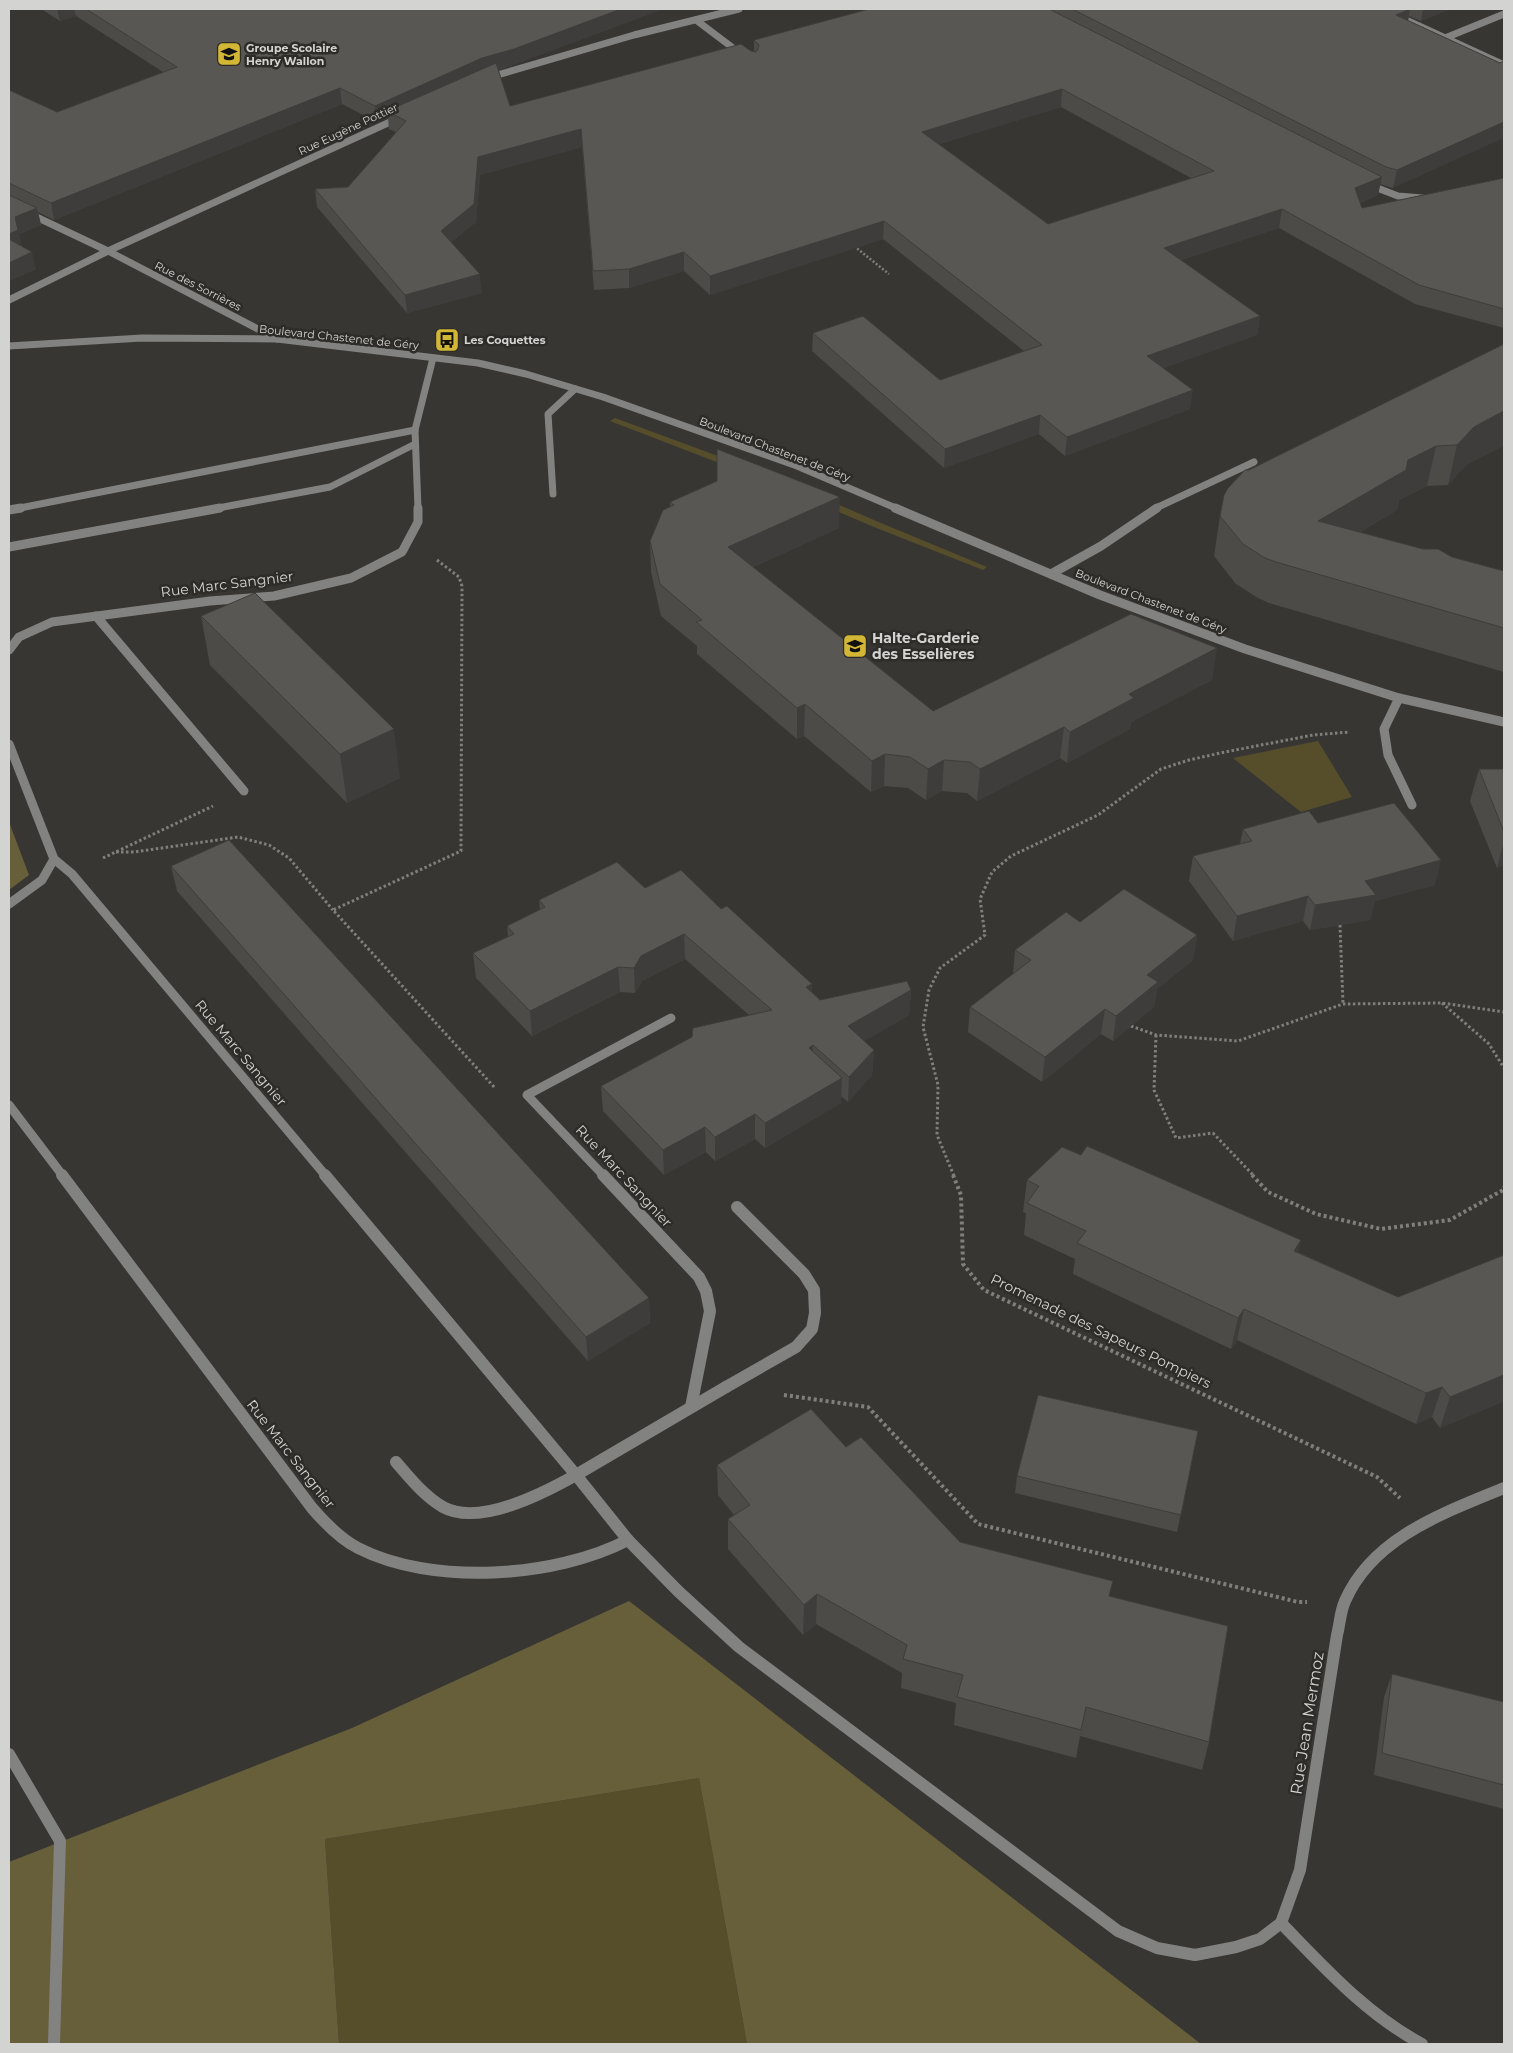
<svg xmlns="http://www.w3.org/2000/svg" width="1513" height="2053" font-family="Montserrat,sans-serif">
<rect width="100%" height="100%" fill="#373633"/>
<g fill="#564e2b">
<path d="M615,418L772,476L881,523L987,567L983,570L874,527L766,481L610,421Z"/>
<path d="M1318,741L1352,797L1301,812L1233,758Z"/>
<path d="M699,1778L747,2044H339L325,1839Z"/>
</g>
<g fill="#675f3a">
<path d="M9,822L29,875L9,890Z"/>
<path d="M629,1601L1201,2044H747L699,1778L325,1839L339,2044H9V1862L352,1728Z"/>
</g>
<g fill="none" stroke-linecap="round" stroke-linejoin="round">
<path stroke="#7f7f7c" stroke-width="2.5" stroke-dasharray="2 2" stroke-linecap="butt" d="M854,246L889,274"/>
<g stroke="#7f7f7c" stroke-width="3" stroke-dasharray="2.5 2.5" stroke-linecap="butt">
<path d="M437,560L459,577L462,586L461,851L333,910L495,1088"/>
<path d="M116,852H134L238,837L269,845L289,858L333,910"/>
<path d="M103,858L213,806"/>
<path d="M1340,925L1343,1004"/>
<path d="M1442,1003L1489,1044L1504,1068"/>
<path d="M1131,1026L1156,1035L1238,1041L1343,1004L1442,1003L1504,1012"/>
<path d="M1156,1035L1154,1090L1176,1138L1213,1133L1254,1176"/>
<path d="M954,1176L937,1135L938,1085L923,1027L929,990L940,968L985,935L980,899L992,872L1011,856L1098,815L1161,769L1189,760L1225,752L1313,735L1350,732"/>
</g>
<g stroke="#7f7f7c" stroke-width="4" stroke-dasharray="3 3" stroke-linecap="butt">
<path d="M953,1175L961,1195L963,1264L984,1290L1377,1477L1400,1498"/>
<path d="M1252,1175L1268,1192L1316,1214L1381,1229L1450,1220L1503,1190L1504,1187"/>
<path d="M784,1395L868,1407L978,1524L1298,1602H1307"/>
</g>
<g stroke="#828280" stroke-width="7">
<path d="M696,20L741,54"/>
<path d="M1445,38L1504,14"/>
<path d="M553,494L548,414L575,389"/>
<path d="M15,509L415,430"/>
<path d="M213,509L330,487L415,444"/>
<path d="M1154,509L1254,462"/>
</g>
<g stroke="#828280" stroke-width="9">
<path d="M9,510L21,508"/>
<path d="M9,547L220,508"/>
<path d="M1051,574L1101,546L1157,508"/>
<path d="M96,616L244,791"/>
<path d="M1399,698L1384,729L1388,755L1412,805"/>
<path d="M604,1176L527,1095L671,1018"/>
</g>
<g stroke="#828280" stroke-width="12">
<path d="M603,1175L699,1277L706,1291L710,1311L691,1407"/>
<path d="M726,1387L796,1347L812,1329L815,1313L814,1290L804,1274L737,1207"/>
<path d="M396,1462C410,1478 424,1496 443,1507C479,1527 544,1493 576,1475"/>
</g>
<g stroke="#828280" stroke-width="7">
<path d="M1382,9L1504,65"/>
<path d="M487,78L634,35L739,9"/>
<path d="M1367,184L1398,196L1422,198"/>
<path d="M9,204L108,251L277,339"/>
<path d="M9,300L108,251L401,117"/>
<path d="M418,509L415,430L433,358"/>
</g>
<g stroke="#828280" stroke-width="9">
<path d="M9,650L19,637L52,622L210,601L274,596L351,578L402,552L418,522V508"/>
<path d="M9,744L54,859L72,874L326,1176"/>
<path d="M9,904L42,880L54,859"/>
<path d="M9,1105L63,1176"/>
</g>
<g stroke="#828280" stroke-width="12">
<path d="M62,1175L312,1508C325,1523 340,1539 358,1548C432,1586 555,1578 628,1540"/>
<path d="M325,1175L576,1475L628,1540L678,1591L739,1647L1118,1931L1157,1948L1195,1955L1236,1947L1260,1939L1281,1923"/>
<path d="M576,1475L726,1387"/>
<path d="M9,1754L60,1841L54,2044"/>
<path d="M1281,1923L1300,1870L1337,1635C1340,1624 1340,1612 1345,1601C1373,1537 1444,1513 1504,1488"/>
<path d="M1281,1923C1325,1968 1366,2014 1422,2044"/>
</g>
<path stroke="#828280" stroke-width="7" d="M9,346L142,338L277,339L478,363L526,374L603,397L797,466L898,509"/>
<path stroke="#828280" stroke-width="9" d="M895,508L1100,595L1245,649L1399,698L1504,722"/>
</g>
<g fill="#4c4b48" fill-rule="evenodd">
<path d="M41,9H663L515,64L498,70L510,106L751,51H754V40L869,9H1450L1421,21L1409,16L1408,21L1500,63L1393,188L1380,184L1378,195L1360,203L1362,208L1504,178V328L1415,304L1279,228L1181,260L1260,316L1257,335L1163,368L1190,409L1065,456L1039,434L944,468L812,351L813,333L940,380L1024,351L883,239L710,295L684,271L629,288L594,290L582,147L480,175L476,222L451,242L482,293L407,313L317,207L315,189L348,187L396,132L389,129L388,118L377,122L342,104L54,220L38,212L41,225L19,234L21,246L36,269L9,281V90L57,112L163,72L76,16L60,21ZM1061,107L1191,178L1048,224L939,144Z"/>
<path d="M1504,344L1465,466L1448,485L1427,486L1399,500L1397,510L1360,532L1504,571V672L1269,603L1258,598L1236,584L1214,556L1220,516L1249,470Z"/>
<path d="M670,502L839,528L753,567L933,711L1212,680L1131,722L1130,729L1067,763L1060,758L977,801L967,793L942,791L926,800L908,788L884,786L871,792L804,736L797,739L697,654V646L661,616L651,572L650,541L670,507Z"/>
<path d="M201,616L400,778L347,803L210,665Z"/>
<path d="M1479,769H1504V865L1497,868L1470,801Z"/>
<path d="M1318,823L1435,885L1375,901L1370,920L1310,930L1303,921L1233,941L1189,881L1193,856L1240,844L1243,829Z"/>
<path d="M171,866L649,1298L650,1323L588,1361L177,891Z"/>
<path d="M645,888L721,909L812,984V992L820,1000L911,990L909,1015L864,1041L874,1050L872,1075L848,1102L841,1096V1103L765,1148L755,1139L715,1161L706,1152L664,1175L603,1111L601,1086L749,1015L685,959L642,981L635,993L620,992L532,1036L476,978L473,953L508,937L507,926L540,910L539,900Z"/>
<path d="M1080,922L1197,935L1193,960L1157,989L1154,1007L1113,1041L1101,1034L1042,1082L968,1032L970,1007L1013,974L1015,950Z"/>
<path d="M1027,1180L1298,1252L1398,1297L1504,1255V1401L1440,1428L1432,1417L1416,1424L1237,1340L1231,1349L1073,1274L1075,1259L1024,1235L1026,1213L1023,1212Z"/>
<path d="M1198,1431L1177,1532L1015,1493L1017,1476Z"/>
<path d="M846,1447L960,1542L1110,1596L1209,1742L1202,1770L1080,1736L1076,1758L954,1725L956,1703L901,1688L902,1673L816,1624L803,1635L728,1549V1519L734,1515L718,1495L717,1465Z"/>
<path d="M1392,1674L1504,1702V1809L1374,1775L1384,1697Z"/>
</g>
<g fill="#3e3d3b">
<path d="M57,9H74L76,16L60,21Z"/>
<path d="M621,9H663L515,64L483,74L387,111L388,118L377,122L375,106L482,58Z"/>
<path d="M1410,9L1407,26L1396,15Z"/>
<path d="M1423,9H1450L1421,21Z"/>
<path d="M340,88L342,104L54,220L51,203Z"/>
<path d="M1062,89L1061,107L921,150L922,132Z"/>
<path d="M1504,122V138L1393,188L1397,170Z"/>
<path d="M581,129L582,147L480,175L476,222L442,249L441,231L478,157Z"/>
<path d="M1382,177L1378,195L1352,206L1355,188Z"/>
<path d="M37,208L41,225L19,234L22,246L9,253V234L15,217Z"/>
<path d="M1282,209L1279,228L1162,266L1164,248Z"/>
<path d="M884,221L883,239L710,295V276Z"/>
<path d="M32,252L36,269L9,281V263Z"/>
<path d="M684,252V271L629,288V269Z"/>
<path d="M480,274L482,293L407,313L405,295Z"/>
<path d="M1260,316L1257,335L1144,375L1147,356Z"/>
<path d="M1193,390L1190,409L1065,456L1067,437Z"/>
<path d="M1504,411V446L1465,466L1448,485L1457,445L1474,427Z"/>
<path d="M1040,415L1039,434L944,468L945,449Z"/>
<path d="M1436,446L1427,486L1399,500L1397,510L1310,561L1318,521L1408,460Z"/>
<path d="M840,497L839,528L728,578V547Z"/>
<path d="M1217,648L1212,680L1131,722L1130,729L1067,763L1070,732L1129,694Z"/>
<path d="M805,704L804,736L797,739V708Z"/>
<path d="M1064,727L1060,758L977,801L980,769Z"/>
<path d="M394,729L400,778L347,803L340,754Z"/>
<path d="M885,754L884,786L871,792L872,761Z"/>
<path d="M944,760L942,791L926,800L928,769Z"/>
<path d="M1504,841V865L1497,868Z"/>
<path d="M1441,860L1435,885L1375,901L1370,920L1310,930L1315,905L1365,881Z"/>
<path d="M1308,896L1303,921L1233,941L1237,916Z"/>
<path d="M684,934L685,959L642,981L635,993L634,968L641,956Z"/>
<path d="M1197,935L1193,960L1157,989L1154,1007L1113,1041L1116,1016L1147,975Z"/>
<path d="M618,967L620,992L532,1036L530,1011Z"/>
<path d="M812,984L811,1009L806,987Z"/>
<path d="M911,990L909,1015L847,1051L848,1026Z"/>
<path d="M1105,1009L1101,1034L1042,1082L1045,1057Z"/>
<path d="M813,1045L812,1070L809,1048Z"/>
<path d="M874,1050L872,1075L848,1102L849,1077Z"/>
<path d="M842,1078L841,1103L765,1148V1123Z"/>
<path d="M755,1114V1139L715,1161V1137Z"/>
<path d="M705,1127L706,1152L664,1175L663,1150Z"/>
<path d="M1301,1240L1294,1271V1251Z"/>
<path d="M649,1298L650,1323L588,1361L586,1337Z"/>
<path d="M1244,1309L1237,1340L1231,1349L1238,1318Z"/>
<path d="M1504,1375V1401L1440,1428L1450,1397Z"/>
<path d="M1442,1387L1432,1417L1416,1424L1426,1393Z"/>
<path d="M817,1594L816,1624L803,1635L804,1605Z"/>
</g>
<g fill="#585754" stroke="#3e3d3b" fill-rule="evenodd">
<path d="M86,9H621L514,49L482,58L375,106L340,88L51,203L9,183V90L57,112L177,67Z"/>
<path d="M869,9H1049L1382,177L1355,188L1362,208L1504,178V309L1419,285L1282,209L1164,248L1260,316L1147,356L1193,390L1067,437L1040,415L945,449L813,333L863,316L940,380L1042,345L884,221L710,276L684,252L629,269L593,271L581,129L478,157L474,204L441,231L480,274L405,295L315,189L348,187L406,121L387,111L496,63L510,106L741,44L751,51L756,52L758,49L759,45L754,40ZM1062,89L1214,171L1048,224L922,132Z"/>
<path d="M1072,9H1410L1396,15L1500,63L1504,61V122L1397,170L1386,167Z"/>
<path d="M9,195L37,208L15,217L18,230L9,234Z"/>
<path d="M9,239L32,252L9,263Z"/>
<path d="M1504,344V411L1474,427L1457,445L1436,446L1408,460L1406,470L1318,521L1423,549H1438L1452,557L1504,571V628L1276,562L1265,558L1243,544L1220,516L1224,495L1228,488L1245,470H1249Z"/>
<path d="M717,449L840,497L728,547L933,711L1131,614L1217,648L1129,694L1134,698L1070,732L1064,727L980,769L970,762L944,760L928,769L910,757L885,754L872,761L805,704L797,708L696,622L702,620L660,584L650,541L663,510L674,505L670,502L717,481Z"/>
<path d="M255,593L394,729L340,754L201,616Z"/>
<path d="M1479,769H1504V832Z"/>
<path d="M1394,803L1441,860L1365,881L1376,895L1315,905L1308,896L1237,916L1193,856L1252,841L1243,829L1309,811L1318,823Z"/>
<path d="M229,840L649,1298L586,1337L171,866Z"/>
<path d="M617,862L645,888L681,870L721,909L727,906L812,984L806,987L820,1000L907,981L911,990L848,1026L874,1050L849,1077L813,1045L809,1048L842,1078L765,1123L755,1114L715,1137L705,1127L663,1150L601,1086L692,1037L693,1028L772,1010L684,934L641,956L634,968L618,967L530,1011L473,953L514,934L507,926L545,907L539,900Z"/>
<path d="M1124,889L1197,935L1147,975L1158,982L1116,1016L1105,1009L1045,1057L970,1007L1031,960L1015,950L1066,912L1080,922Z"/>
<path d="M1087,1146L1301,1240L1294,1251L1398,1297L1504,1255V1375L1450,1397L1442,1387L1426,1393L1244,1309L1238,1318L1077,1243L1086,1231L1027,1203L1039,1186L1027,1180L1062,1147L1081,1155Z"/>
<path d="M1038,1395L1198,1431L1181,1515L1017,1476Z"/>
<path d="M811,1409L846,1447L861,1437L960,1542L1113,1581L1109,1596L1228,1626L1209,1742L1086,1707L1081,1730L957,1697L963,1675L903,1659L907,1645L817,1594L804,1605L728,1519L750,1505L717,1465Z"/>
<path d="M1392,1674L1504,1702V1785L1382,1753Z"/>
</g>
<defs>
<symbol id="school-square" viewBox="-11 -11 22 22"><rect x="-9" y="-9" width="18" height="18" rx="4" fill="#d2b635" stroke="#2d2c29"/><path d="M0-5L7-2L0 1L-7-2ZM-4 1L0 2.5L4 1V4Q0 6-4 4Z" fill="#111"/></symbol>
<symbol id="bus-square" viewBox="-11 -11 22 22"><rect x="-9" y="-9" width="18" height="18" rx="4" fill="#d2b635" stroke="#2d2c29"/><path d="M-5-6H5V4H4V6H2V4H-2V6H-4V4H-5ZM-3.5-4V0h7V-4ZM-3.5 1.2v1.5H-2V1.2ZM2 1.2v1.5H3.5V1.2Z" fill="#111"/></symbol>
</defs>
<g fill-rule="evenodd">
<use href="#school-square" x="215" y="40" width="28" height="28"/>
<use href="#bus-square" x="433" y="326" width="28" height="28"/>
<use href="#school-square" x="841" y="632" width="28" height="28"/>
</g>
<g text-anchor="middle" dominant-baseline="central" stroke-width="5" stroke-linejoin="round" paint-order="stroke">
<g font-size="11" font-weight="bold" fill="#d3d3d1" stroke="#2d2c29" text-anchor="start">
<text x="246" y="48">Groupe Scolaire<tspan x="246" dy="13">Henry Wallon</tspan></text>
<text x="464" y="340">Les Coquettes</text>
</g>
<g font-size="11" fill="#d3d3d1" stroke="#2d2c29">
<text transform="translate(348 129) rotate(-25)">Rue Eugène Pottier</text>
<text transform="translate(198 286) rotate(27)">Rue des Sorrières</text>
<text transform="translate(339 337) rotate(6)">Boulevard Chastenet de Géry</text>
<text transform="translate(775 449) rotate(21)">Boulevard Chastenet de Géry</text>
<text transform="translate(1151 601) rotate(21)">Boulevard Chastenet de Géry</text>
</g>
<g font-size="14" fill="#d3d3d1" stroke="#2d2c29">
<text transform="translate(227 584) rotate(-7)">Rue Marc Sangnier</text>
<text transform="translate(241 1053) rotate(50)">Rue Marc Sangnier</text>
<text transform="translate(624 1176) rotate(47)">Rue Marc Sangnier</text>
<text transform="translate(1101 1331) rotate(26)">Promenade des Sapeurs Pompiers</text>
<text transform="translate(291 1454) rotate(52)">Rue Marc Sangnier</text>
</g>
<g font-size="14" font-weight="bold" fill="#d3d3d1" stroke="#2d2c29" text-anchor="start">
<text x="872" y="638">Halte-Garderie<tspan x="872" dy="16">des Esselières</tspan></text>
</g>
<g font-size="16" fill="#d3d3d1" stroke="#2d2c29">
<text transform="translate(1307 1723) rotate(-81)">Rue Jean Mermoz</text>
</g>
</g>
<rect width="1513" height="2053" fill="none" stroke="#d3d3d1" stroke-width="20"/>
</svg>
